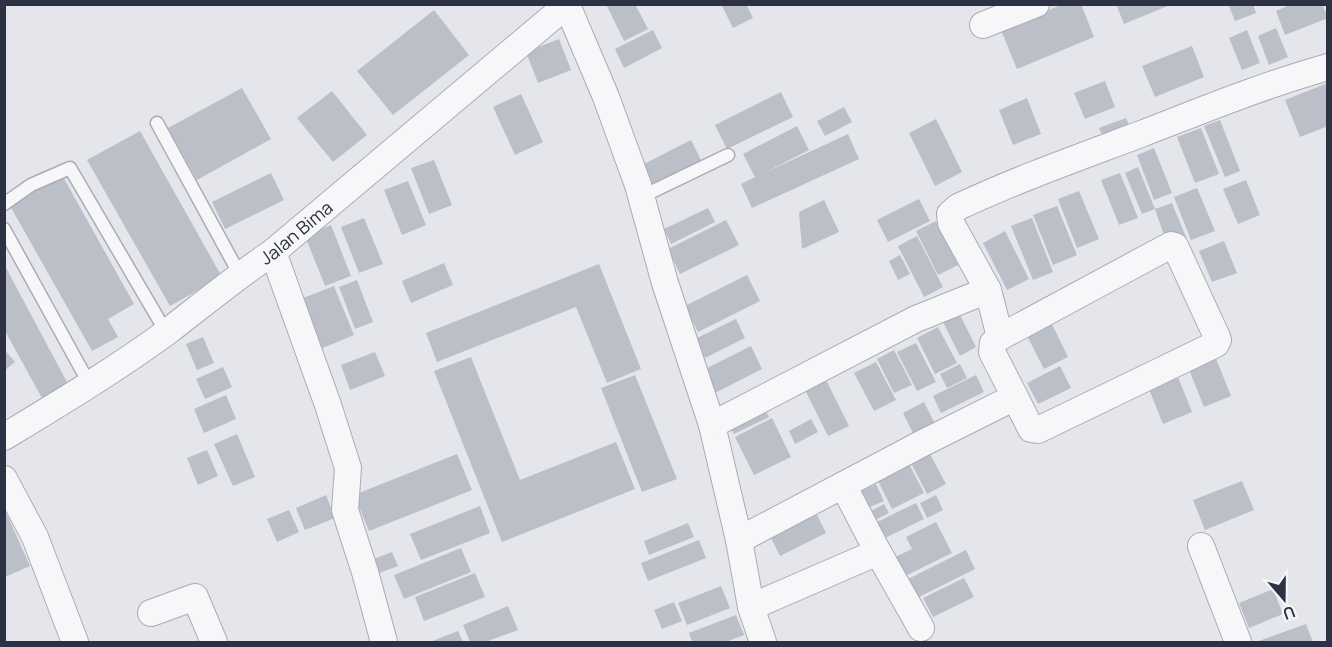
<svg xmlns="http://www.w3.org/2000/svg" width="1332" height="647" font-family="Manrope,sans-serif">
<rect width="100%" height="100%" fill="#e4e6eb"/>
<g fill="#bbbfc8">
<path d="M606,4H635L648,29L624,41Z"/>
<path d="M721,4H746L753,18L733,28Z"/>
<path d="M1063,4H1081L1094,37L1017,69L1001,30Z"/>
<path d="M1116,4H1170V5L1124,24Z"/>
<path d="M1228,4H1253L1256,13L1235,21Z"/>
<path d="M1292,4H1322L1328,18L1285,35L1276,11Z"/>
<path d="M434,10L469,55L393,115L357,71Z"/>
<path d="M1276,28L1288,57L1269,65L1258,36Z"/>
<path d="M653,30L662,48L624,68L615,49Z"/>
<path d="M1247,30L1260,63L1242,70L1229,38Z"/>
<path d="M559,39L571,70L538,83L526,52Z"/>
<path d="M1192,46L1204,77L1155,97L1142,66Z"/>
<path d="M1105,81L1115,107L1085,119L1074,93Z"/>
<path d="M1328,83V126L1300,137L1285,100Z"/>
<path d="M242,88L271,139L197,180L168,128Z"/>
<path d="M332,91L367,135L333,162L297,118Z"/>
<path d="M781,92L793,117L727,149L715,125Z"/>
<path d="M521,94L543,142L515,155L493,107Z"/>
<path d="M1027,98L1041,134L1013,145L999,110Z"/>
<path d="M844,107L852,122L825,136L817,121Z"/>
<path d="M1126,118L1131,131L1105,142L1099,128Z"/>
<path d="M936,119L962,172L935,186L909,133Z"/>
<path d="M1220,120L1240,171L1225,177L1204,126Z"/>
<path d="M797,126L809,150L762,174L848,134L859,159L752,208L741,184L755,177L743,154Z"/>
<path d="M1201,128L1219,174L1195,183L1177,137Z"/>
<path d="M140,131L222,277L170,306L87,160Z"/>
<path d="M691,140L703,164L652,189L640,166Z"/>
<path d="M1154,148L1172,193L1154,200L1137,155Z"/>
<path d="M434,160L452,205L429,214L411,168Z"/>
<path d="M1138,167L1155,209L1142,214L1125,173Z"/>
<path d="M271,173L284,200L225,229L212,202Z"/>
<path d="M1120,173L1138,218L1119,225L1101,180Z"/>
<path d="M62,175L134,304L108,319L118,337L92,351L9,204Z"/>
<path d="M1246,180L1260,215L1238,224L1223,189Z"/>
<path d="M408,181L426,225L402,235L384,190Z"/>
<path d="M1197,188L1215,231L1191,240L1174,197Z"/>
<path d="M1079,191L1099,239L1077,248L1058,199Z"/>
<path d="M919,199L930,221L888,242L877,220Z"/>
<path d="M824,200L839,232L802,249L799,212Z"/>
<path d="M1172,203L1186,237L1167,244L1155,209Z"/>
<path d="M1057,206L1077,255L1053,265L1033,215Z"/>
<path d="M708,208L715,222L671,244L664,229Z"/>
<path d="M364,218L383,264L359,273L341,227Z"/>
<path d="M1032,218L1053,272L1033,280L1011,226Z"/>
<path d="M726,220L739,245L680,274L668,249Z"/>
<path d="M936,221L958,265L938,275L916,231Z"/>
<path d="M331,225L351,276L325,286L305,236Z"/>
<path d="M1005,231L1029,279L1007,290L983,243Z"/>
<path d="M917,236L943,287L924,297L898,246Z"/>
<path d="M1224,241L1237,273L1212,282L1199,251Z"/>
<path d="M900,255L910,274L898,280L889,261Z"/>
<path d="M444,263L453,285L411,303L402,281Z"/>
<path d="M4,264L69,386L43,400L4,329Z"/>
<path d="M599,264L641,369L607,383L576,307L437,362L426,333Z"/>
<path d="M747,275L760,301L698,332L685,306Z"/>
<path d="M357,280L373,322L355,329L339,287Z"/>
<path d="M334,286L354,335L318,350L298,300Z"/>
<path d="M958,311L976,347L960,356L942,320Z"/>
<path d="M1049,318L1068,357L1044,369L1024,330Z"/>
<path d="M736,319L745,338L705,358L695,339Z"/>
<path d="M938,327L957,363L935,374L917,338Z"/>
<path d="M203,337L214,363L197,370L186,344Z"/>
<path d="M916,343L936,382L917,391L897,352Z"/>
<path d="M751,346L762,369L713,394L701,371Z"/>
<path d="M4,349L15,362L4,371Z"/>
<path d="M894,350L912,385L894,393L877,359Z"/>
<path d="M375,352L385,376L350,390L341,365Z"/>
<path d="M1215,356L1231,396L1204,407L1188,367Z"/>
<path d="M471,357L520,480L616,442L635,489L502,542L434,371Z"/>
<path d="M876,362L896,400L874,411L854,373Z"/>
<path d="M960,364L967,378L947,388L940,374Z"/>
<path d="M1060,366L1071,388L1038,404L1027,383Z"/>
<path d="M223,367L232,387L205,399L196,379Z"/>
<path d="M1176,372L1192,412L1163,424L1147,384Z"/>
<path d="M635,375L677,479L642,492L601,388Z"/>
<path d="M976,375L984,392L941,413L933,396Z"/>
<path d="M824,376L849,426L828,436L803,386Z"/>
<path d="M226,395L236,419L204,433L194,409Z"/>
<path d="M924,402L937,428L916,439L903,413Z"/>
<path d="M762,404L769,417L734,434L727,421Z"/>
<path d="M772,418L791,457L754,475L735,437Z"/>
<path d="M811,419L818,432L795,444L789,431Z"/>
<path d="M237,434L255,477L233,486L214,444Z"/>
<path d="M207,450L218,476L198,485L187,458Z"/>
<path d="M457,454L472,490L369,531L354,495Z"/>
<path d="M930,454L946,484L927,494L911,463Z"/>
<path d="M909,464L924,493L892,509L877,479Z"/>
<path d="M1242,481L1254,510L1205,530L1193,500Z"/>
<path d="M876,484L884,501L865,509L858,492Z"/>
<path d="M326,495L335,518L305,530L296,508Z"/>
<path d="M936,495L943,510L927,518L920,503Z"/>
<path d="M916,503L924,519L885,538L877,522Z"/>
<path d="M884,504L889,513L869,523L865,514Z"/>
<path d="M480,506L490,533L421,560L410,534Z"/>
<path d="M4,508L30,566L5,577L4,575Z"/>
<path d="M289,510L299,532L277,542L267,519Z"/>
<path d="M815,511L826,533L780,556L769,534Z"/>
<path d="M936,522L952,553L899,579L889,560L912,549L906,537Z"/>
<path d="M688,523L694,537L649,555L644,541Z"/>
<path d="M699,540L706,558L648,581L641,563Z"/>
<path d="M461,548L471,572L404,599L394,575Z"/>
<path d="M966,550L975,569L913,600L904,581Z"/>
<path d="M392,552L398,566L379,573L374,559Z"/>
<path d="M475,573L485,597L424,621L415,597Z"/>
<path d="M964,578L974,597L933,617L923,598Z"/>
<path d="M721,586L730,608L687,625L678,603Z"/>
<path d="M1273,589L1283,614L1249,628L1239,603Z"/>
<path d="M674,602L682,621L662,629L654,610Z"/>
<path d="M508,606L518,630L485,642H470L463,625Z"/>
<path d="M736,615L744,635L726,642H692L689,633Z"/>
<path d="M1306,624L1313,642H1256Z"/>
<path d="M458,631L463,642H430Z"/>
</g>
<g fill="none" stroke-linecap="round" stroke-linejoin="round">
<defs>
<g id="lane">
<path d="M157,123L240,275"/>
<path d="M641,197L728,155"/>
<path d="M4,204L31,185L70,168L166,332"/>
<path d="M4,229L90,385"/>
</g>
<g id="street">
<path d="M567,5L606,97L638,185L665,283L712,425L739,540L751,607L763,642"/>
<path d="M983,25L1036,4"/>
<path d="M273,252L328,405L348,468L345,510L365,572L384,642"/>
<path d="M988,290L1000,337"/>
<path d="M712,425L916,319L988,290L951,223L950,214L958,207C1018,179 1080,157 1141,134C1203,110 1264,85 1328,67"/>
<path id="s1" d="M4,437C60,403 115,370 167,332C202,305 236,277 273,252L568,4"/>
<path d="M4,479L35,537L75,642"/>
<path d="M843,485L878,552"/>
<path d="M739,540L921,444L1015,397L992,352L993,343L1000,337L1171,245L1175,246L1217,337L1218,340L1216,344L1038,430L1031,429L1015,397"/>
<path d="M1201,546L1238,642"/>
<path d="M751,607L878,552L921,628"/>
<path d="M151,613L195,597L214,642"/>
</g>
</defs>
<use href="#lane" stroke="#a9acb5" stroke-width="15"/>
<use href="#street" stroke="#a9acb5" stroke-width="28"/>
<use href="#lane" stroke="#f7f7f9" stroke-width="12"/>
<use href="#street" stroke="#f7f7f9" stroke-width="26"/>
</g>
<g text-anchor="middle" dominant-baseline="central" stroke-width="5" stroke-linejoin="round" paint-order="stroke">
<g font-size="18" fill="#2c3243" stroke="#f4f5f8">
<text stroke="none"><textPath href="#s1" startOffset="357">Jalan Bima</textPath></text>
</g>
</g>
<rect width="1332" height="647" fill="none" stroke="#2c3243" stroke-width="12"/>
<g transform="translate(1284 599) rotate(160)" stroke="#f4f5f8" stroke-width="4.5" paint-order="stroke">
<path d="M0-4.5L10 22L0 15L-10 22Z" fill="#2c3243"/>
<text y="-9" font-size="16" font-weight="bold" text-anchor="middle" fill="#2c3243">U</text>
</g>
</svg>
